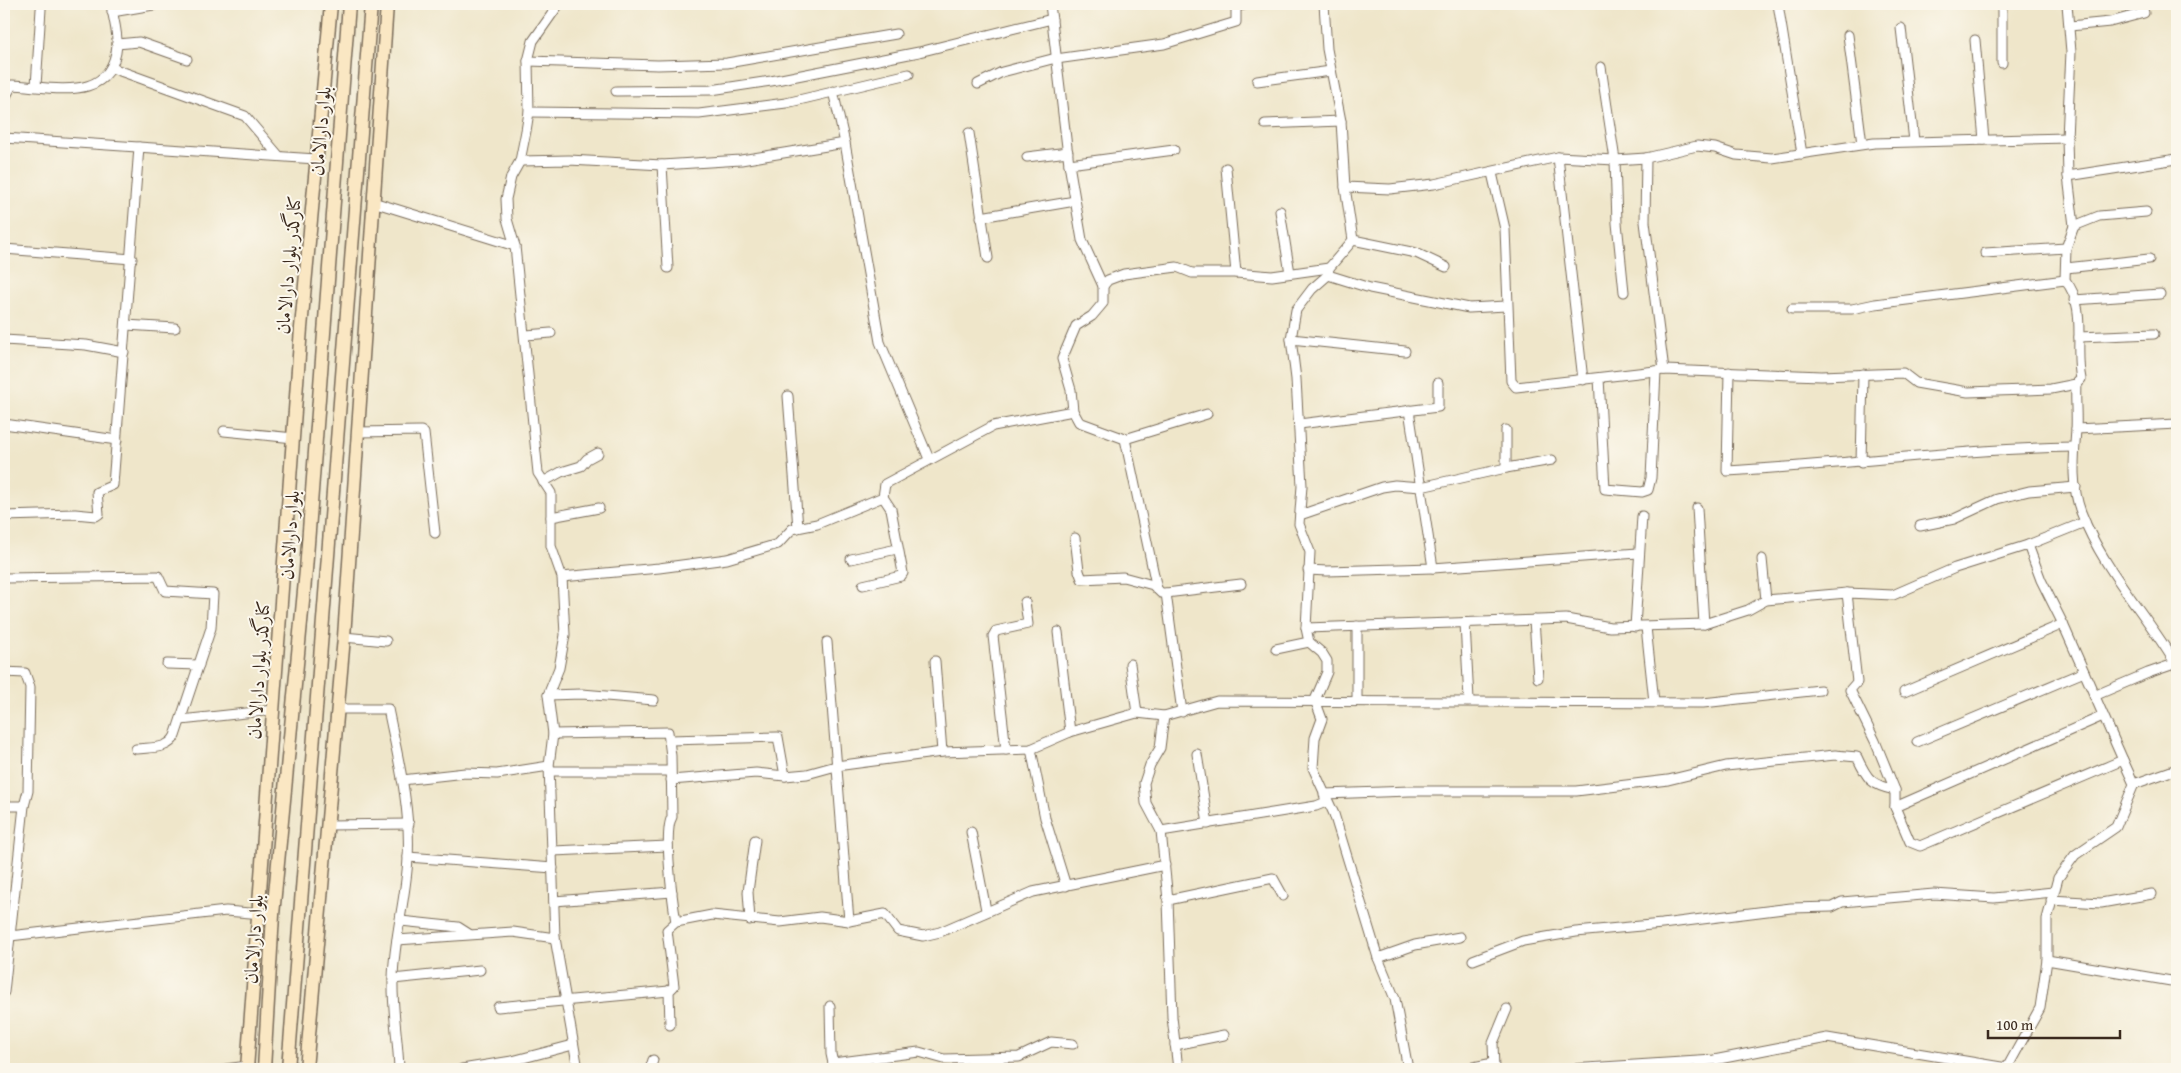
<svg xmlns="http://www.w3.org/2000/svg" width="2181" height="1073" font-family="'Gentium Book Plus',Amiri,serif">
<rect width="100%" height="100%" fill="#fbf7ec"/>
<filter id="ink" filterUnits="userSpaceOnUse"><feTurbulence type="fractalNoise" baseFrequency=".02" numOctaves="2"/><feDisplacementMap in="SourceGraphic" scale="10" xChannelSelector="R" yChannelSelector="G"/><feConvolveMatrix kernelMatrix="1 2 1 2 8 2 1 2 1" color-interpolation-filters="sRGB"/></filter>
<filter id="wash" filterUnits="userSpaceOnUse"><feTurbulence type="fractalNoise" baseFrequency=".0096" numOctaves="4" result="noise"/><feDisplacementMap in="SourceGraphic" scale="20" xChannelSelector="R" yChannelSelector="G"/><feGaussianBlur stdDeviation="1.12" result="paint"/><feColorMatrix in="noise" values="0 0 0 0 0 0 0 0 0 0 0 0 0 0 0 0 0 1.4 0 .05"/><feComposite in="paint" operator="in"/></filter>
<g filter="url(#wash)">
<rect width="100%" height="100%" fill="#efe6ca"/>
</g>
<g filter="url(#ink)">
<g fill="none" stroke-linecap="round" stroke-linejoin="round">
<defs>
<g id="street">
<path d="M559,4L533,41L528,61L529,112L526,131L520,161L511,177L506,199L507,219L515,246L538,473L551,493V546L562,577L565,635L559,668L548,695L553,734L549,766L555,938L578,1069"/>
<path d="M1050,4L1069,164L1082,240L1103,286V303L1092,316L1076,326L1062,359L1071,390L1073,411L1079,422L1125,439L1157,589L1161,593H1166L1241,584"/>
<path d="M1324,4L1327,49L1341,121L1345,187L1353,240L1329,268L1328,275L1312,289L1296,310L1291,339L1296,379L1302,486L1299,524L1310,552L1306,628L1309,642L1322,653L1327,661V672L1315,700L1322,719L1315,738L1313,768L1334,814L1378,958L1395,999L1408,1069"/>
<path d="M1778,4L1802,154"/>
<path d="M2002,4V63"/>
<path d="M112,12L159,4"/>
<path d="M2070,26L2110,22L2144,13L2141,4"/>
<path d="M1901,28L1914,141"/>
<path d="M1848,35L1862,144"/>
<path d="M1975,40L1984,140"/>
<path d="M117,44L139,42L187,59"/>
<path d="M1056,59L1164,44L1236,22V7L1248,4"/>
<path d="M528,61L658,65L727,63L896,34"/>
<path d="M1601,67L1615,160L1617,223L1624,292"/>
<path d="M112,68L245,116L279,156"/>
<path d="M1257,81L1331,71"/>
<path d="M978,84L1002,72L1056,58"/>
<path d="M36,86L41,9"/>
<path d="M616,91L711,90L771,81L919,52L1052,19"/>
<path d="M833,91L845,143L880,342L929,459"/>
<path d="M4,100L12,85C54,87 112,104 117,45C118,33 113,17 111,4"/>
<path d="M529,112L699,114L786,103L909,74"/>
<path d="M1265,124L1341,121"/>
<path d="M969,133L988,258"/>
<path d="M4,138L316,159"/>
<path d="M1027,157L1068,152"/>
<path d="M1558,157L1583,380"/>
<path d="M1646,158L1645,222L1664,370"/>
<path d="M520,161L569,160L662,165L741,160L845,143"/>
<path d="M1069,164L1174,150"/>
<path d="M662,165L668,268"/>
<path d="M1226,168L1236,273"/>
<path d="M1492,173L1505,229L1511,381L1516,387L1664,370L1821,376L1903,373L1916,383L1968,392L2051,389L2076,384L2081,379C2074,347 2088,307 2065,280L2066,248L2074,226L2068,176L2067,138L2071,52L2067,4"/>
<path d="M2068,176L2177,159"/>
<path d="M1345,187L1390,189L1434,184L1558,157L1615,160L1646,158L1697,146L1715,148L1736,155L1772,158L1874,143L2067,138"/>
<path d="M373,202L515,246"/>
<path d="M1280,211L1290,273"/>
<path d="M981,217L1075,201"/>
<path d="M2074,226L2099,216L2146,212"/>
<path d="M1353,240L1416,253L1446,267"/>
<path d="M4,249L132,259"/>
<path d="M1985,253L2066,248"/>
<path d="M2066,268L2149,259"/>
<path d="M1328,275L1370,288L1469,308L1506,306"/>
<path d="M1103,286L1108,280L1124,274L1177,267L1192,273H1236L1272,276L1329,268"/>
<path d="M2074,300L2160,294"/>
<path d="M1792,309H1852L1875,304L2065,280"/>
<path d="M126,325L175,328"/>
<path d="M526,335L551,333"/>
<path d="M2079,337L2154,334"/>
<path d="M1291,339L1405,351"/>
<path d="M4,340L86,345L124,352"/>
<path d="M1729,372L1727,471C1843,465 1958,449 2074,447"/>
<path d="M1599,378L1605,489L1642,492L1648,490L1651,478L1656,371"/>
<path d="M2076,384C2075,399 2077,415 2076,430C2074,457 2071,486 2081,512C2103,570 2145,612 2175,663"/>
<path d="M788,396L798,528"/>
<path d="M1409,410L1433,568"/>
<path d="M4,424L117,440"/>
<path d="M1299,424L1438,407V383"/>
<path d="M2076,429L2177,424"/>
<path d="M1506,430V468"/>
<path d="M224,431L294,438"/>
<path d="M357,432L421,431L424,433L435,533"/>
<path d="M1125,439L1207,414"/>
<path d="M1861,463L1863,374"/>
<path d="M543,482L561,472L581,466L587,459L598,453"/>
<path d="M1697,508L1704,624"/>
<path d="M1300,515L1382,487L1395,485L1421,487L1506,468L1552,460"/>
<path d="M4,516L75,514L96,516L99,514L97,492L113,485L139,147"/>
<path d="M551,517L599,508"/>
<path d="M1920,526L1954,519L1997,499L2029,491L2076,487"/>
<path d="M1075,538L1079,571L1082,579L1123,577L1153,585L1157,589"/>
<path d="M2028,545L2041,580L2063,624L2123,760"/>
<path d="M851,559L897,549"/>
<path d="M1762,559L1766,600"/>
<path d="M1308,570L1327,571L1433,568L1638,553"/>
<path d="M562,577L659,568L727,559L778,544L792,529L817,524L883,497L885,484L993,426L1073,411"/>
<path d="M4,578L158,576L165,591L213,594L211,628L175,736C168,750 150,747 136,749"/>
<path d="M863,585L901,576L903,573L891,509L883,497"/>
<path d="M1166,593L1182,712"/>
<path d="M1847,593L1857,682L1850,690L1875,741L1895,790V807L1910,842L1920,846L2123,760L2134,784L2116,827L2075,855L2058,878L2047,919V960L2040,1008L2007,1068L2009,1069"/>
<path d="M1534,620L1538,678"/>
<path d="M1465,623L1469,700"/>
<path d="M1635,627L1642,516"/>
<path d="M1646,627L1654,702"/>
<path d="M1306,628L1566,619L1610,627L1704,624L1748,610L1766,600L1847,593L1893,595L1955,568L2028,545L2085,522"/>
<path d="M1058,632L1070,732"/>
<path d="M344,637L386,641"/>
<path d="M827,642L849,921"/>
<path d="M1276,649L1309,642"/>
<path d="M935,661L942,752"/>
<path d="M167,664L199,665"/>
<path d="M1130,664L1137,713"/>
<path d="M4,672L25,673L30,687L28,791L24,806L4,992"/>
<path d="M1904,692L2063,624"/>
<path d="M548,695L582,694L654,700"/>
<path d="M2094,696L2148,673L2177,663"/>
<path d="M1357,700V626"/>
<path d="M337,709H388C398,758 411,808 408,858C406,899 394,938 393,978C392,1009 398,1039 399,1069"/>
<path d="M1164,716L1160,748L1150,765L1144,783L1146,803L1161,831L1168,900L1172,1017L1178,1069"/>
<path d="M181,720L274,710"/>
<path d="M553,734L668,732L671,756L672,817C663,831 673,904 676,922"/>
<path d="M670,740L778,737L785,776"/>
<path d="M1917,742L2084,672"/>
<path d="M1031,749L1045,818L1066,886"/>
<path d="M1006,750L993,636L996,631L1028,624L1025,602"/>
<path d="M1197,754L1208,824"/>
<path d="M550,771H670"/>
<path d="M402,780L465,773L497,774L549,766"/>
<path d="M671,780L756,773L785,776L807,774L836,766L942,752L1031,749L1070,732L1137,713L1164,716L1217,701L1703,703L1820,690"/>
<path d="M2134,784L2177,769"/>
<path d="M4,806H24"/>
<path d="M1895,807L2103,716"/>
<path d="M328,825L409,824"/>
<path d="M1161,831L1316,806L1326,802L1324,794L1410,791H1576L1668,780L1726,766L1835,755L1857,757C1867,779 1871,785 1895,790"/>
<path d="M971,832L986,910"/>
<path d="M553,851L668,846"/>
<path d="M408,857L553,868"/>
<path d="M1168,900L1273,878L1283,896"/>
<path d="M2051,900L2101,903L2152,894"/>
<path d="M554,901L672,892"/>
<path d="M750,920L748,892L755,840"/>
<path d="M401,921L458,927L469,934"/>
<path d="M10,936L226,911L273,915"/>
<path d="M397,940L513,932L555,938"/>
<path d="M1378,958L1415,945L1460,937"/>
<path d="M1473,960L1523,941L1576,932L1662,924L1791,908L1832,907L1842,902L1934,894L1994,898L2053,892"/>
<path d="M2047,960L2177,982"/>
<path d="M393,979L480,970"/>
<path d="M830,1006L831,1054L834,1068"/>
<path d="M498,1007L669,991"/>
<path d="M670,1025L669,991L674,986L667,930L676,922L712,915L780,922L820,917L849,921L885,914L898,931L923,936L940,932L1033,892L1165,865"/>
<path d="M1175,1045L1224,1035"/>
<path d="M833,1063L919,1052L944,1059L1019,1057L1051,1042L1073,1044"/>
<path d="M226,1069L247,1066"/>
<path d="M462,1069L512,1061L573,1045"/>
<path d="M650,1069L653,1060"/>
<path d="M1464,1069L1493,1063"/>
<path d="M1494,1069L1493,1043L1507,1009"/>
<path d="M1571,1069L1714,1060L1827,1038L2007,1068"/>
</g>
<g id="secondary">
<path d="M247,1069L301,328L331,4"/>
<path d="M264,1069L273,915L306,570L349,4"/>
<path d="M288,1069L371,4"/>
<path d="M306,1069L344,637L387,4"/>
</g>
</defs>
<use href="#street" stroke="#7a6c5a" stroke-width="11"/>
<use href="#secondary" stroke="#7a6c5a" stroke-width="15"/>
<use href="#street" stroke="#fff" stroke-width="9"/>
<use href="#secondary" stroke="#fae7c3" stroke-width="12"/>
</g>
</g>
<g text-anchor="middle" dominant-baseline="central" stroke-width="4" stroke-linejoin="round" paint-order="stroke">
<g font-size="19" fill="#3b2a1e" stroke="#fbf7ec">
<text transform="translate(320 131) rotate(-85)">بلوار دارالامان</text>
<text transform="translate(288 265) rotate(-85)">کنارگذر بلوار دارالامان</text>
<text transform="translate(289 535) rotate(-86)">بلوار دارالامان</text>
<text transform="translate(258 670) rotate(-86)">کنارگذر بلوار دارالامان</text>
<text transform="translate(253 939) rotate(-86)">بلوار دارالامان</text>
</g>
</g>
<rect width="2181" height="1073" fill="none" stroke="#fbf7ec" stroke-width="20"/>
<path d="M1988 1030v8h132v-8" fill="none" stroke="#3b2a1e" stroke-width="2.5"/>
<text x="1996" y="1030" font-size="15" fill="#3b2a1e" stroke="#fbf7ec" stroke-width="4" paint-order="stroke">100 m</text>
</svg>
